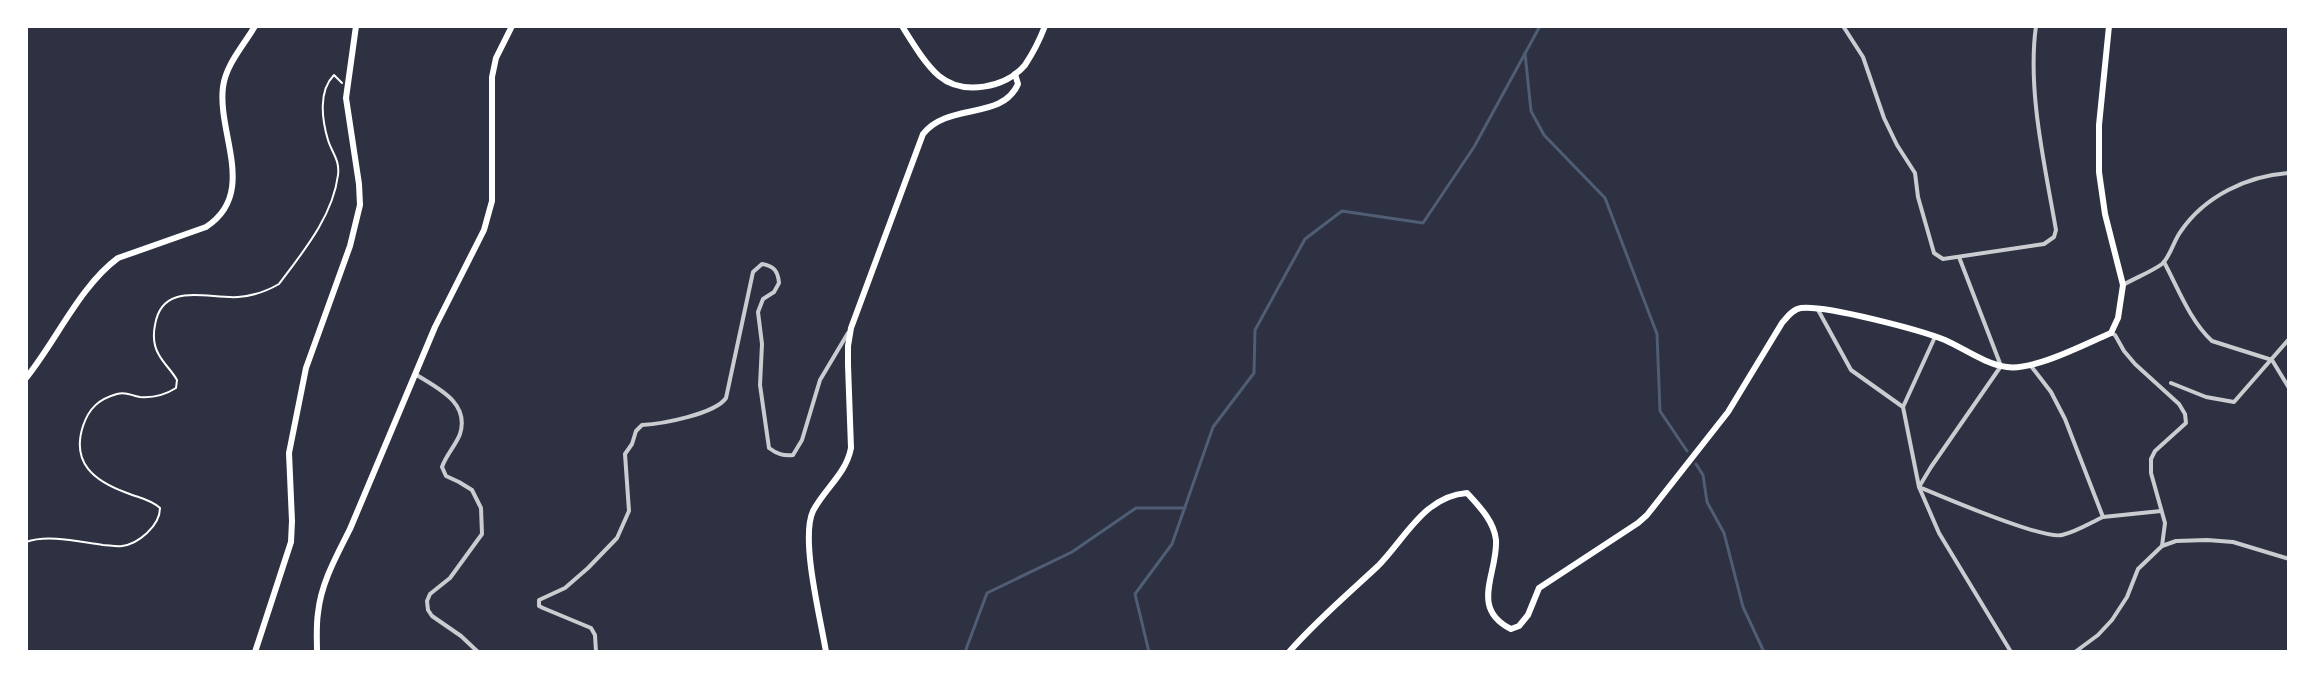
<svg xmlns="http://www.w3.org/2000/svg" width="2315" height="678" font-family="Merriweather,serif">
<rect width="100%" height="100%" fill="#2d3142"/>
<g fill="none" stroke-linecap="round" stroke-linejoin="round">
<g stroke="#4f5d75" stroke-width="3">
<path d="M1525,53L1531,111L1544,135L1605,198L1657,334L1660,411L1687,451"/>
<path d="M1696,464L1703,475L1707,502L1724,533L1743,607L1764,652"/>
<path d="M965,652L987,593L1072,552L1136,508H1185"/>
<path d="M1149,652L1135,594L1172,544L1213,427L1254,373L1255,330L1305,239L1342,211L1423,223L1474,147L1540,26"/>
</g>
<path stroke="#fff" stroke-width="2" d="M26,542C48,534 80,542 103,545C108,545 116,547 122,546C138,544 160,526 160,508C150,499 139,498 127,493C94,481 71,463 83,426C89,408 99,399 117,394C127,391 131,396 140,397C153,398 165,395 176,388L177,380C172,371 164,364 159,355C153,345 153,335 155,325C162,281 207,299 238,297C252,296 267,291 279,284C303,252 333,216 338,175C340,160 332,153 328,140C322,120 318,91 334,75L342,83"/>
<g stroke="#caccd0" stroke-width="4">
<path d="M1257,26H1263"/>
<path d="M1843,26L1863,57L1884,118L1897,145L1915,173L1918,197L1934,253L1943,259L2044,244L2054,237L2056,230C2045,166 2027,90 2036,26"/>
<path d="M1959,257L2001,366L1931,467L1919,487C1943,497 2043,540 2062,535C2076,532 2090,523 2103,517"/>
<path d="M2164,262C2178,288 2190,321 2212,341L2272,360L2289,388"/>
<path d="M2123,285C2135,278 2151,272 2162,264C2170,257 2174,240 2181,231C2205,196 2247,176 2289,173"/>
<path d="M1817,308L1851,370L1903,407L1919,487L1939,533L2011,652"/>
<path d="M2111,333L2115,335L2124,351L2135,364L2179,404L2185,414L2186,423L2155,451L2151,459V473L2165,523L2162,546"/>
<path d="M2031,366L2051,392L2065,419L2103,517L2161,511"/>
<path d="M415,374C437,388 470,402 460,434C456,445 446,455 442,467L446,476L459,482L472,490L481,508L482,534L450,578L430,594L427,601L428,610L432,616L461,636L478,652"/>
<path d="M2171,383L2206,397L2234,402L2289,339"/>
<path d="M1903,407L1935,337"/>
<path d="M596,652L595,635L591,628L543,608L539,606V600L565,588L588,568L617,538L629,511L625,454L632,444L636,431L642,425C662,424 715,414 726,398L753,272L762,264C774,266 778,271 779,283L774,292L763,299L758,312L762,344L760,385L769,448C777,454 783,456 793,455L802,440L820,380L848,333"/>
<path d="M1057,652H1063"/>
<path d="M2075,652L2098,635L2112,620L2127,597L2138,569L2162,546L2176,541L2207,540L2233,542L2289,559"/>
</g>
<g stroke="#fff" stroke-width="6">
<path d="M826,652C821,620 800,539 813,511C825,488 846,474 851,448L848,365V346L851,328L923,134C948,102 1002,121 1018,84L1015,74"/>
<path d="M1289,652C1316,621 1348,594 1378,566C1405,539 1424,496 1467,493C1479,506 1494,521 1496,540C1498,573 1469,608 1511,629L1519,626L1528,615L1539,588L1638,523L1647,515L1728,412L1782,323C1787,317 1793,309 1801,308C1826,305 1920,330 1945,340C1965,349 1985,364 2007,367C2034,371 2085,344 2111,333L2118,318L2123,285L2105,214L2099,172V125L2109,26"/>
</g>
<g stroke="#fff" stroke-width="6">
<path d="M902,26C912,42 925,64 939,76C963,96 1006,88 1025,65C1033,53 1040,39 1045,26"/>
<path d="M26,378C56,341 80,286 118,258L206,227C258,193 217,134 223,87C226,64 244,45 255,26"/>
<path d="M255,652L291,542L292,521L289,453L306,368L350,246L360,205L359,184L346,98L356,26"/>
<path d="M317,652C317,639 316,626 318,613C321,583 337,555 350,529L435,327L484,230L492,201V77L496,58L512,26"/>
</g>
</g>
<rect width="2315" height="678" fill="none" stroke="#ffffff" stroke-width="56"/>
</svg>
